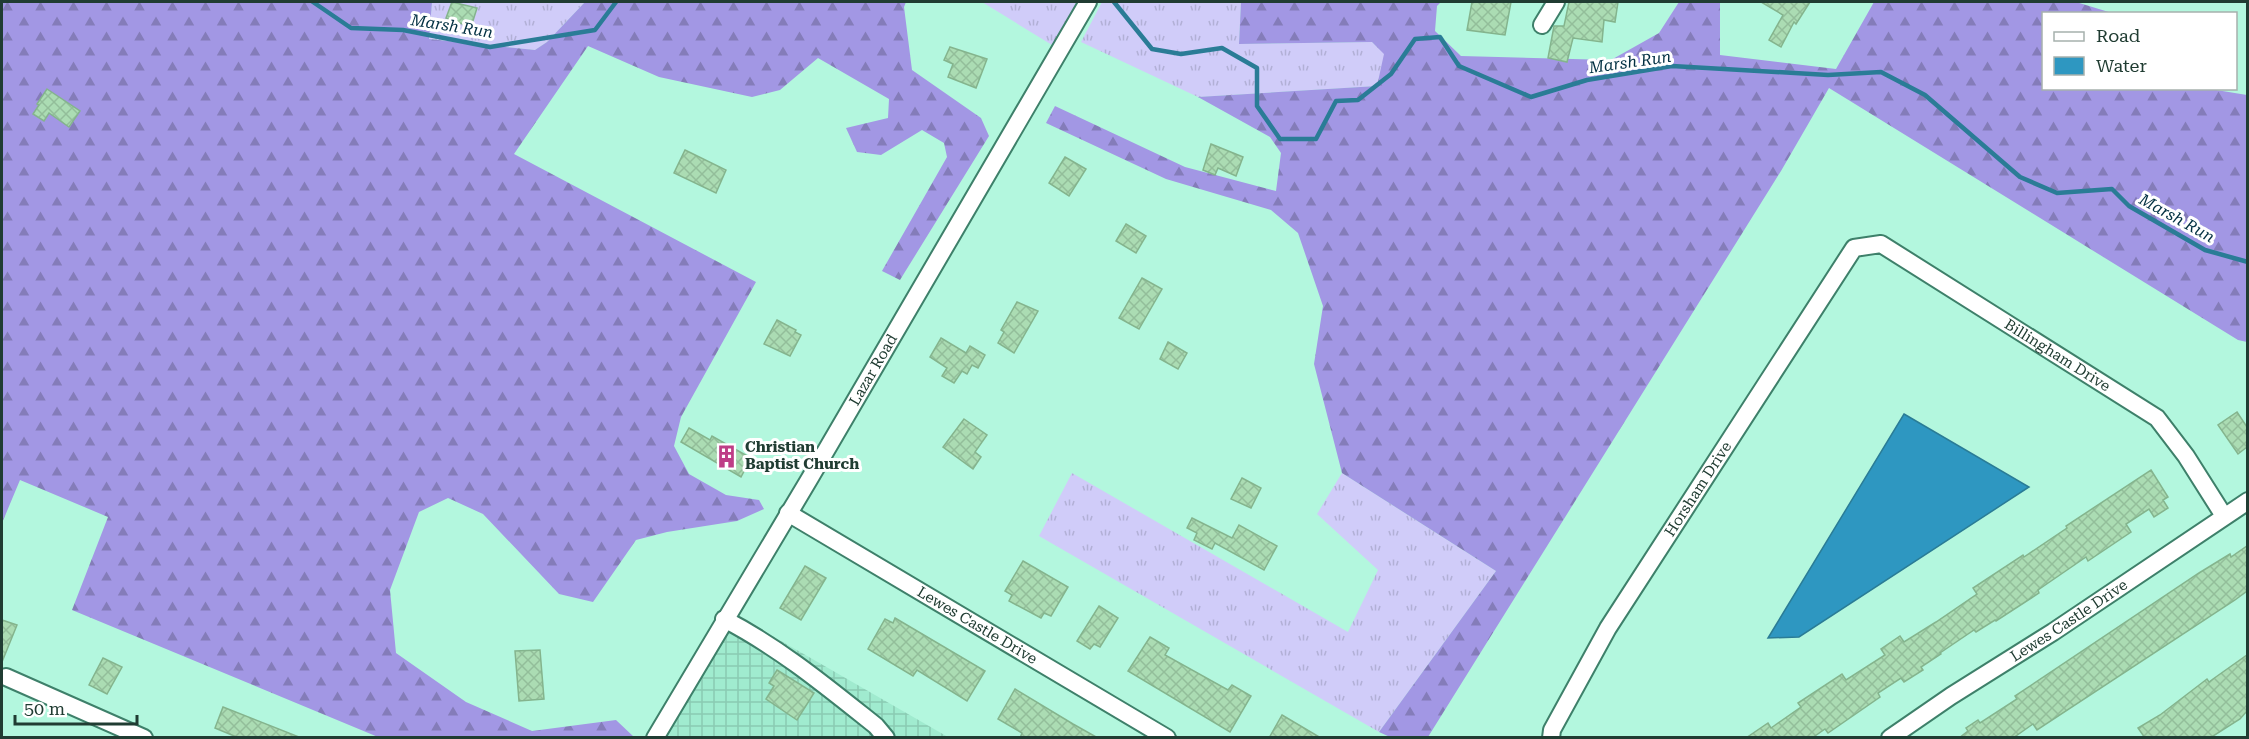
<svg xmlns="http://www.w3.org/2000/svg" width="2249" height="739" font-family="'Roboto Serif',serif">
<defs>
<pattern id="industrial-grid" width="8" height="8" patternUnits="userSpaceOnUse" patternTransform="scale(1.5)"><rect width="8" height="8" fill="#a0ebcf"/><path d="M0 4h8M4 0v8" fill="none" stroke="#8acab2"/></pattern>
<pattern id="grass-tufts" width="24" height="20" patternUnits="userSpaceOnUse" patternTransform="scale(1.5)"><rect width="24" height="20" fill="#d0ccf9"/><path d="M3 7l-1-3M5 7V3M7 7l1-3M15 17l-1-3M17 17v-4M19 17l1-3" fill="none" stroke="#b2b0d6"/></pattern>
<pattern id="forest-firs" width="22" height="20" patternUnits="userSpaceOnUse" patternTransform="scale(1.5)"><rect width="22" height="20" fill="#a297e4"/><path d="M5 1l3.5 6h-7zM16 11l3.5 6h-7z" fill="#847cb9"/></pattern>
<pattern id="building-cross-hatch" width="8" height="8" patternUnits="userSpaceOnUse" patternTransform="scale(1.5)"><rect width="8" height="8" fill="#abdcb3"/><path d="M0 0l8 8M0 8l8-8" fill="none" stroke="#93be9a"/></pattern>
</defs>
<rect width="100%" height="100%" fill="#b3f7de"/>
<path fill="url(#industrial-grid)" d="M736,615L948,737L663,738Z"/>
<g fill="url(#grass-tufts)">
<path d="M432,2H585L547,42L535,50L429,39Z"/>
<path d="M982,2H1078L1052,45Z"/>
<path d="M1102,2H1241L1239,44L1372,42L1385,54L1377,86L1198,97L1081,42Z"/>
<path d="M1072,473L1348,632L1378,570L1317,514L1342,473L1496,571L1379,732L1039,536Z"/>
</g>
<g fill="url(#forest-firs)">
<path d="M2,2H432L429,39L535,50L547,42L585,2H906L904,7L912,70L981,118L989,136L900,280L882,271L947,157L944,143L922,130L881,155L857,152L846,128L888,118L889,99L818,58L780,90L752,97L659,77L588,46L514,154L756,282L681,417L674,446L689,474L726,495L759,500L764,509L737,521L667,532L636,540L593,602L559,594L483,514L448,498L419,512L390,590L396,653L466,702L532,731L616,720L634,737H378L72,610L108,517L20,480L2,523Z"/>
<path d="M1241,2H1441L1437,6L1435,31L1461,56L1611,60L1659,33L1679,2H1720V55L1836,69L1874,2H2076L2112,13L2044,14V88H2204L2247,95V342L2238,340L1829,88L1781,171L1428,737H1390L1379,732L1496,571L1342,473L1314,364L1323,306L1298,233L1271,210L1166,179L1046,123L1055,106L1185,167L1276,191L1281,153L1270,137L1198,97L1377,86L1384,54L1372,42L1239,44Z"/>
</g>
<path fill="#2e97c1" stroke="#2a7c96" stroke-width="1.5" d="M1904,414L2029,487L1799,637L1768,638Z"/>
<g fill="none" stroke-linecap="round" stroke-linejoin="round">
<g stroke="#2a7c96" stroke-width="4.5">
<path d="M313,2L351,28L403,30L490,47L595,30L616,2"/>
<path d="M1114,2L1152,49L1181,54L1222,48L1257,68V106L1280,139H1316L1336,101L1358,100L1391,74L1415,39L1440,37L1459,66L1531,97L1587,80L1672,66L1828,75L1881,72L1925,95L2020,177L2057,193L2112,189L2129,206L2205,250L2248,262"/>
</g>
</g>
<g fill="url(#building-cross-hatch)" stroke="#84b48d" stroke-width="1.5">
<path d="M452,2L477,8L471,27L446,18Z"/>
<path d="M1472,2H1511L1505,35L1467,30Z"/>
<path d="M1569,2H1618L1615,22L1604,20L1602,42L1573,38L1567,62L1548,58L1554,26H1564Z"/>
<path d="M1761,2H1810L1796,24L1794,22L1781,47L1769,40L1783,15Z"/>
<path d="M950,47L987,59L976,88L948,77L953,64L944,60Z"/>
<path d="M47,89L80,111L69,127L49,113L44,121L33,114L39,105L37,104Z"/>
<path d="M1211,144L1243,157L1236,176L1218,168L1215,175L1203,170Z"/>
<path d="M685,150L726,170L716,193L674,173Z"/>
<path d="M1065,157L1086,169L1069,196L1049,183Z"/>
<path d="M1126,224L1146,236L1136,253L1116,241Z"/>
<path d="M1142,278L1162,289L1139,329L1119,318Z"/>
<path d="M1017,302L1038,311L1014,353L998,343L1004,332L1001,330Z"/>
<path d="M777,320L796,330L795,332L801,335L790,356L764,344Z"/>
<path d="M941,338L966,353L970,346L985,355L978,368L972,365L967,374L962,371L954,383L942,376L947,368L930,357Z"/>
<path d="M1168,342L1187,353L1178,369L1160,359Z"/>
<path d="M2237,412L2247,427V447L2238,454L2218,425Z"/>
<path d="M964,419L987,435L975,452L981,457L973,469L943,447Z"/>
<path d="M689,428L710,440L712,436L751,458L741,477L681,442Z"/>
<path d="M2151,470L2168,497L2163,500L2168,508L2154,517L2149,509L2126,524L2131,532L2088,561L2086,557L2038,590L2039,593L1996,621L1995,620L1976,632L1974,630L1940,653L1941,654L1921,667L1923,670L1904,682L1901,678L1878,693L1880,697L1828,733L1825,729L1812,738H1746L1768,723L1771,728L1801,707L1798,703L1842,674L1846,680L1885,655L1881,649L1900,636L1904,642L1936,622L1977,594L1973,588L2023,555L2024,557L2067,528L2066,526Z"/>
<path d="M1242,478L1261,488L1251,508L1231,499Z"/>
<path d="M1192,518L1232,538L1239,525L1277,546L1264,570L1215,543L1212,549L1194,540L1197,533L1187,528Z"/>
<path d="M2247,546V591L2235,600L2037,730L2033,724L2013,738H1959L1968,731L1966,728L1978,720L1980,723L2017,699L2015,696L2199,573L2230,554L2231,557Z"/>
<path d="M1023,561L1068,587L1051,616L1044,613L1041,618L1009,601L1012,595L1005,591Z"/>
<path d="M805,566L826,578L801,620L780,608Z"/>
<path d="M1099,606L1118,618L1100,647L1094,644L1090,649L1077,641Z"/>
<path d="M895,618L985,671L967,701L917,670L913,676L868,649L885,619L893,623Z"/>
<path d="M2,620L17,625L2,662Z"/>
<path d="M1150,637L1169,648L1165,655L1228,690L1232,685L1251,696L1230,732L1128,671Z"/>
<path d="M540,650L544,699L519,701L515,651Z"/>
<path d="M2247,655V711L2240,719L2210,738H2145L2138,728L2160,715L2207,679L2209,682L2213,679Z"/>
<path d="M103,658L122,667L107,694L89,685Z"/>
<path d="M777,670L814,693L797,720L766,699L774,686L769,683Z"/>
<path d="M1015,689L1073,724L1098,738H1020L1022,733L998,719Z"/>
<path d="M223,707L299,737L298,738H239L215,728Z"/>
<path d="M1282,715L1321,738H1269Z"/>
</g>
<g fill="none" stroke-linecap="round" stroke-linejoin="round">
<defs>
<g id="minor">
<path d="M1542,25L1556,2"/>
<path id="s1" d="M788,513L1167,738"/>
<path d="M724,619C780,648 827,687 876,726L886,738"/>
<path d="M6,677L144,738"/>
<path id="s2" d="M655,738L810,478L1088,2"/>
<path id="s3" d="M1551,738L1552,730L1608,628L1854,248L1881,244L2157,418L2186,456L2224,516"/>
<path id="s4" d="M1890,738L1951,696L2053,632L2248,501"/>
</g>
</defs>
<use href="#minor" stroke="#3e806a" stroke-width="20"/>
<use href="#minor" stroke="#fff" stroke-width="16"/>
</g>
<defs>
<symbol id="building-bare" viewBox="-9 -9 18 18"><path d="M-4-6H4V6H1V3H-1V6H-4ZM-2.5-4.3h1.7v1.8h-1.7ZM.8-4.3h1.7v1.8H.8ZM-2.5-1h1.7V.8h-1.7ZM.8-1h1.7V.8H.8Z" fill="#be3d86" stroke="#fff" stroke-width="2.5" paint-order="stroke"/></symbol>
</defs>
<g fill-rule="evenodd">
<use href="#building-bare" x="710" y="440" width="33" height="33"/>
</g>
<g text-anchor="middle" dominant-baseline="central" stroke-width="6" stroke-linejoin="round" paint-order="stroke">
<g font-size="15" fill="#203c32" stroke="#fff">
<text stroke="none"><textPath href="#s3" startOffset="813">Billingham Drive</textPath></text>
<text stroke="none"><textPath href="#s2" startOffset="428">Lazar Road</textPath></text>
<text stroke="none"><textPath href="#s3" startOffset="290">Horsham Drive</textPath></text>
<text stroke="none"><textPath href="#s4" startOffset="214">Lewes Castle Drive</textPath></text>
<text stroke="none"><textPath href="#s1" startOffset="220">Lewes Castle Drive</textPath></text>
</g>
<g font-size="15" font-weight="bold" fill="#203c32" stroke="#fff" text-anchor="start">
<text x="745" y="447">Christian<tspan x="745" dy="17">Baptist Church</tspan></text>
</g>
<g font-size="16" font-style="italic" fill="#012f41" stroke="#fff">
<text transform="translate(452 26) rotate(9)">Marsh Run</text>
<text transform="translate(1630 62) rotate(-8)">Marsh Run</text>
<text transform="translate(2177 218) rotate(29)">Marsh Run</text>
</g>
</g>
<rect width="2249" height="739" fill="none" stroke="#203c32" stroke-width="6"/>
<rect x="2042" y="12" width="195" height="78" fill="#ffffff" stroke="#a6b1ad" stroke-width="1.5"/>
<rect x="2054" y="32" width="30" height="9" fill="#ffffff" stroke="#a6b1ad" stroke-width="1.5"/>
<text x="2096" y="42" font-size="18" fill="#203c32">Road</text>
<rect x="2054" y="57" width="30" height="18" fill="#2e97c1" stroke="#a6b1ad" stroke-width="1.5"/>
<text x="2096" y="72" font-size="18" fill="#203c32">Water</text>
<path d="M15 715v9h122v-9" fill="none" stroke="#203c32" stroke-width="3"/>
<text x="24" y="715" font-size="18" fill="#203c32" stroke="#ffffff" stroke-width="4.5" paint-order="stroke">50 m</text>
</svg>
